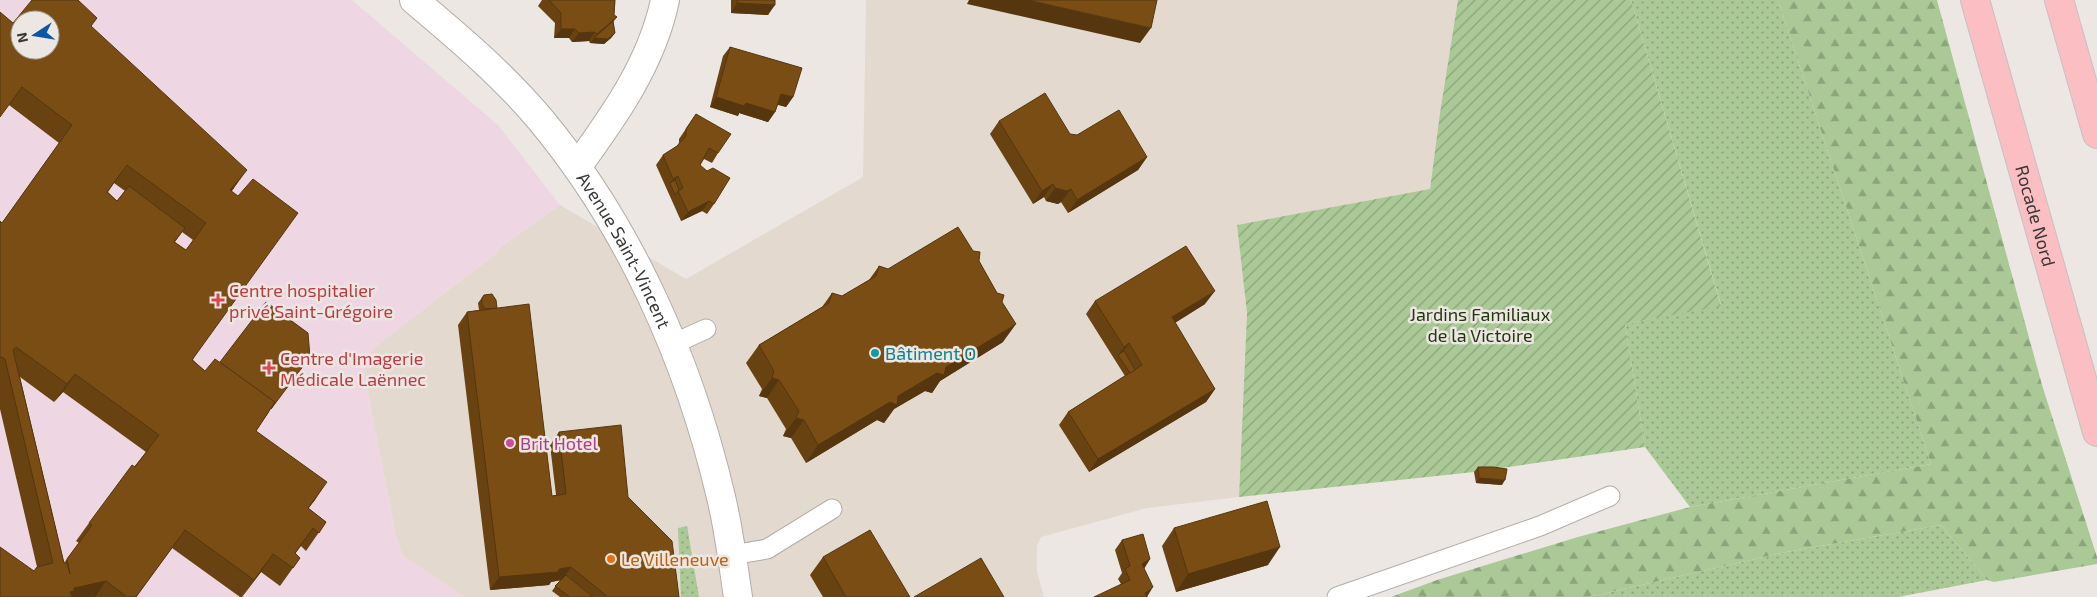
<svg xmlns="http://www.w3.org/2000/svg" width="2097" height="597" font-family="'Exo 2',sans-serif">
<defs>
<pattern id="grass-dots" width="8" height="8" patternUnits="userSpaceOnUse" patternTransform="scale(1.25)"><rect width="8" height="8" fill="#aac996"/><path d="M2 2h.1M6 6h.1" fill="none" stroke="#8ba47b" stroke-width="1.8" stroke-linecap="round"/></pattern>
<pattern id="forest-firs" width="22" height="20" patternUnits="userSpaceOnUse" patternTransform="scale(1.25)"><rect width="22" height="20" fill="#aac996"/><path d="M5 1l3.5 6h-7zM16 11l3.5 6h-7z" fill="#8ba47b"/></pattern>
<pattern id="garden-furrows" width="10" height="10" patternUnits="userSpaceOnUse" patternTransform="scale(1.25)"><rect width="10" height="10" fill="#aac996"/><path d="M-1 1l2-2M0 10L10 0M9 11l2-2" fill="none" stroke="#8ba47b"/></pattern>
</defs>
<rect width="100%" height="100%" fill="#ece7e2"/>
<path fill="#e4d9cf" d="M866,0H1458L1440,113L1430,190L1237,225L1247,313L1239,497L1147,508L1041,537L1037,546V572L1044,597H464L402,555L395,532L364,372L367,357L376,346L497,253L501,247L560,205L686,279L863,177Z"/>
<path fill="#eed7e2" fill-rule="evenodd" d="M0,0H352L498,125L560,205L501,247L497,253L376,346L367,357L364,372L395,532L402,555L464,597H0ZM20,20H50V50H20Z"/>
<g fill="url(#grass-dots)">
<path d="M1631,0H1778L1931,464L1690,507L1645,447L1625,324L1721,305Z"/>
<path d="M1941,525L1987,580L1898,597H1589L1786,552Z"/>
<path d="M687,526L699,597H681L678,528Z"/>
</g>
<path fill="url(#forest-firs)" d="M1778,0H1937L2042,385L2097,557V564L1994,582L1987,580L1941,525L1786,552L1589,597H1391L1437,580L1578,537L1690,507L1931,464Z"/>
<path fill="url(#garden-furrows)" d="M1458,0H1631L1721,306L1625,324L1645,447L1474,472L1239,497L1247,313L1237,225L1430,189L1440,113Z"/>
<g fill="none" stroke-linecap="round" stroke-linejoin="round">
<defs>
<g id="service">
<path d="M673,344L706,329"/>
<path d="M732,555L767,549L832,509"/>
<path d="M1337,597L1540,526L1610,496"/>
</g>
<g id="minor">
<path id="s1" d="M414,0C458,37 503,75 540,119C630,227 689,361 721,497C729,530 733,564 738,597"/>
<path d="M577,167C614,116 652,63 665,0"/>
</g>
<g id="trunk">
<path id="s2" d="M1975,0L2097,432"/>
<path d="M2059,0L2097,134"/>
</g>
</defs>
<use href="#service" stroke="#b1ada8" stroke-width="21"/>
<use href="#minor" stroke="#b1ada8" stroke-width="30"/>
<use href="#trunk" stroke="#c3c3c2" stroke-width="30"/>
<use href="#service" stroke="#fff" stroke-width="19"/>
<use href="#minor" stroke="#fff" stroke-width="28"/>
<use href="#trunk" stroke="#fabec3" stroke-width="28"/>
</g>
<g fill="#694211" fill-rule="evenodd">
<path d="M542,0H615L614,15L617,17L613,21L615,33L611,38L604,44L590,43L589,41L572,42L569,38H554L555,23L538,6Z"/>
<path d="M731,0H775L768,15L731,13Z"/>
<path d="M13,23L91,26L234,188L232,191L193,360L205,371L269,412L256,431L315,500L308,508L326,522L306,551L301,546L295,554L300,558L280,586L261,572L242,597H240L172,548L136,597H0L34,571L37,567L0,409V221L2,223L59,143L9,105ZM114,183L125,191L117,201L108,192ZM182,232L193,240L186,250L175,242ZM20,377L54,402L63,392L146,452L89,523L76,541L79,543L64,563Z"/>
<path d="M730,47L793,97L786,107L778,104L775,112L768,122L739,113L738,116L710,107L723,56Z"/>
<path d="M696,114L718,153L712,163L704,159L700,165L714,204L707,214L702,211L681,221L656,165L663,155L677,146L679,143V139Z"/>
<path d="M999,121L1070,134L1147,157L1138,170L1068,213L1061,202L1058,204L1046,201L1044,197L1033,204L990,134Z"/>
<path d="M979,261L1002,302L1003,342L940,381L932,393L925,391L894,409L884,423L877,420L806,463L791,438L783,436L786,429L767,398L759,396L762,389L746,363L759,345L822,307L832,293L842,296L869,280L879,266L888,269Z"/>
<path d="M484,295L497,308L552,496L556,495L550,445L559,432L628,497L679,597H560L552,591L560,580L551,582L549,585L490,590L458,325L467,312L479,310L478,303Z"/>
<path d="M1095,301L1205,304L1175,323L1215,389L1206,402L1089,472L1059,425L1068,412L1125,376L1086,314Z"/>
<path d="M1478,467L1502,485L1476,483L1474,472Z"/>
<path d="M1174,528L1268,565L1176,592L1162,546Z"/>
<path d="M1122,540L1150,559L1144,568L1147,597L1121,584L1118,579L1122,573L1115,550Z"/>
<path d="M823,557L910,597H823L810,575Z"/>
</g>
<g fill="#55360e">
<path d="M969,0H1028L1151,28L1140,43L967,4Z"/>
<path d="M737,3L775,5L768,15L731,13Z"/>
<path d="M617,17L610,26L615,33L611,38L604,44L590,43L597,34Z"/>
<path d="M561,29H575L569,38H554Z"/>
<path d="M595,32L589,41L572,42L579,33Z"/>
<path d="M781,94L793,97L786,107L774,104Z"/>
<path d="M716,97L746,103L775,112L768,122L739,113L738,116L710,107Z"/>
<path d="M1147,157L1138,170L1068,213L1077,200Z"/>
<path d="M247,170L234,188L217,207L230,190Z"/>
<path d="M678,176L672,185L670,183L673,179Z"/>
<path d="M1053,184L1044,197L1033,204L1042,191Z"/>
<path d="M1055,188L1071,189L1061,202L1058,204L1046,201Z"/>
<path d="M709,201L702,211L681,221L688,212Z"/>
<path d="M1215,291L1205,304L1163,330L1172,317Z"/>
<path d="M1016,324L1003,342L940,381L932,393L925,391L894,409L884,423L877,420L806,463L818,445Z"/>
<path d="M1129,343L1120,356L1118,355L1124,347Z"/>
<path d="M75,374L63,392L54,402L67,384Z"/>
<path d="M772,378L779,380L767,398L759,396Z"/>
<path d="M1215,389L1206,402L1089,472L1098,459Z"/>
<path d="M796,418L804,420L791,438L783,436Z"/>
<path d="M1479,478L1505,480L1502,485L1476,483Z"/>
<path d="M327,482L315,500L295,526L308,508Z"/>
<path d="M1280,547L1268,565L1176,592L1188,574Z"/>
<path d="M273,554L261,572L242,597L254,580Z"/>
<path d="M1150,559L1144,569L1142,564Z"/>
<path d="M571,567L562,580L551,582L549,585L490,590L499,577Z"/>
<path d="M106,581L95,597H67L74,588Z"/>
<path d="M1153,587L1147,597L1145,593Z"/>
</g>
<g fill="#7a4d14" stroke="#55360e" fill-rule="evenodd">
<path d="M32,0H78L97,18L91,26L247,170L230,190L238,196L253,179L298,213L192,360L205,371L215,359L275,402L256,431L327,482L308,508L326,522L319,533L313,528L295,553L300,558L293,568L273,554L254,580L185,530L136,597H127L106,581L74,588V591L70,592L72,597H0V547L34,571L37,567L53,563L5,359L1,357L0,358V221L2,223L72,125L22,87L0,117V12L13,23ZM20,20H50V50H20ZM127,165L206,223L186,250L174,242L185,228L129,186L117,201L107,192ZM16,347L67,384L75,374L159,435L135,467L132,465L89,523L92,525L67,559L70,574L67,563H64L13,350Z"/>
<path d="M549,0H615L614,15L617,17L597,34L595,32L579,33L575,29H561V13Z"/>
<path d="M737,0H775V5L737,3Z"/>
<path d="M1028,0H1157L1151,28Z"/>
<path d="M613,21L615,33L608,39L594,38Z"/>
<path d="M730,47L802,68L793,97L781,94L775,112L746,103L744,106L716,97Z"/>
<path d="M1045,93L1070,134L1077,135L1119,110L1147,157L1077,200L1071,189L1067,191L1055,188L1053,184L1042,191L999,121Z"/>
<path d="M696,114L731,134L718,153L709,148L700,165L707,171L713,168L730,178L714,204L709,201L688,212L678,191L683,188L678,176L673,179L663,155L677,146L686,136V129Z"/>
<path d="M675,180L679,190L675,195L670,183Z"/>
<path d="M958,227L973,251L980,252L979,261L997,293L1004,295L1002,302L1016,324L946,367L944,375L937,373L898,396L897,405L890,402L818,445L804,420L796,418L799,411L779,380L772,378L774,371L759,345L829,303L832,293L842,296L876,276L879,266L888,269Z"/>
<path d="M1186,246L1215,291L1172,317L1215,389L1098,459L1068,412L1142,365L1129,343L1124,347L1095,301Z"/>
<path d="M492,294L496,300L497,308L486,309L482,305V298L484,295Z"/>
<path d="M266,302L308,333L310,357L271,409L275,402L220,362Z"/>
<path d="M529,304L552,496L566,494L559,432L621,425L628,497L672,541L679,597H608L571,567L559,569L558,572L499,577L467,312Z"/>
<path d="M1124,351L1135,370L1130,373L1118,355Z"/>
<path d="M1478,467H1493L1507,469L1505,480L1479,478Z"/>
<path d="M1267,501L1280,547L1188,574L1174,528Z"/>
<path d="M870,530L910,597H846L823,557Z"/>
<path d="M1143,534L1150,559L1142,564L1153,587L1145,593L1147,597H1094L1130,580L1125,569L1130,566L1122,540Z"/>
<path d="M981,558L1004,597H914Z"/>
<path d="M566,575L593,597H570L555,586Z"/>
</g>
<g fill="#e0444e" stroke="#ece7e2" stroke-width="2">
<path d="M215.5 292.5h5v5h5v5h-5v5h-5v-5h-5v-5h5z"/>
<path d="M266.5 360.5h5v5h5v5h-5v5h-5v-5h-5v-5h5z"/>
</g>
<circle fill="#0f9aa8" stroke="#ece7e2" stroke-width="2" cx="875" cy="353" r="5"/>
<circle fill="#d1479c" stroke="#ece7e2" stroke-width="2" cx="510" cy="443" r="5"/>
<circle fill="#e8710a" stroke="#ece7e2" stroke-width="2" cx="611" cy="559" r="5"/>
<g text-anchor="middle" dominant-baseline="central" stroke-width="5" stroke-linejoin="round" paint-order="stroke">
<g font-size="18" fill="#383735" stroke="#ece7e2">
<text stroke="none"><textPath href="#s2" startOffset="224">Rocade Nord</textPath></text>
<text stroke="none"><textPath href="#s1" startOffset="330">Avenue Saint-Vincent</textPath></text>
</g>
<g font-size="18" fill="#be3a42" stroke="#ece7e2" text-anchor="start">
<text x="229" y="290">Centre hospitalier<tspan x="229" dy="21">privé Saint-Grégoire</tspan></text>
<text x="280" y="358">Centre d'Imagerie<tspan x="280" dy="21">Médicale Laënnec</tspan></text>
</g>
<g font-size="18" fill="#21380d" stroke="#ece7e2">
<text x="1480" y="314">Jardins Familiaux<tspan x="1480" dy="21">de la Victoire</tspan></text>
</g>
<g font-size="18" fill="#0d838f" stroke="#ece7e2" text-anchor="start">
<text x="885" y="353">Bâtiment O</text>
</g>
<g font-size="18" fill="#b23c85" stroke="#ece7e2" text-anchor="start">
<text x="520" y="443">Brit Hotel</text>
</g>
<g font-size="18" fill="#c56008" stroke="#ece7e2" text-anchor="start">
<text x="621" y="559">Le Villeneuve</text>
</g>
</g>
<g transform="translate(35 35) rotate(258)"><circle r="24" fill="#ece7e2" stroke="#a4a19d"/>
<path d="M0-4L9 19L0 12L-9 19Z" fill="#0b56a5"/>
<text y="-8" font-size="14" font-weight="bold" text-anchor="middle" fill="#383735">N</text>
</g>
</svg>
